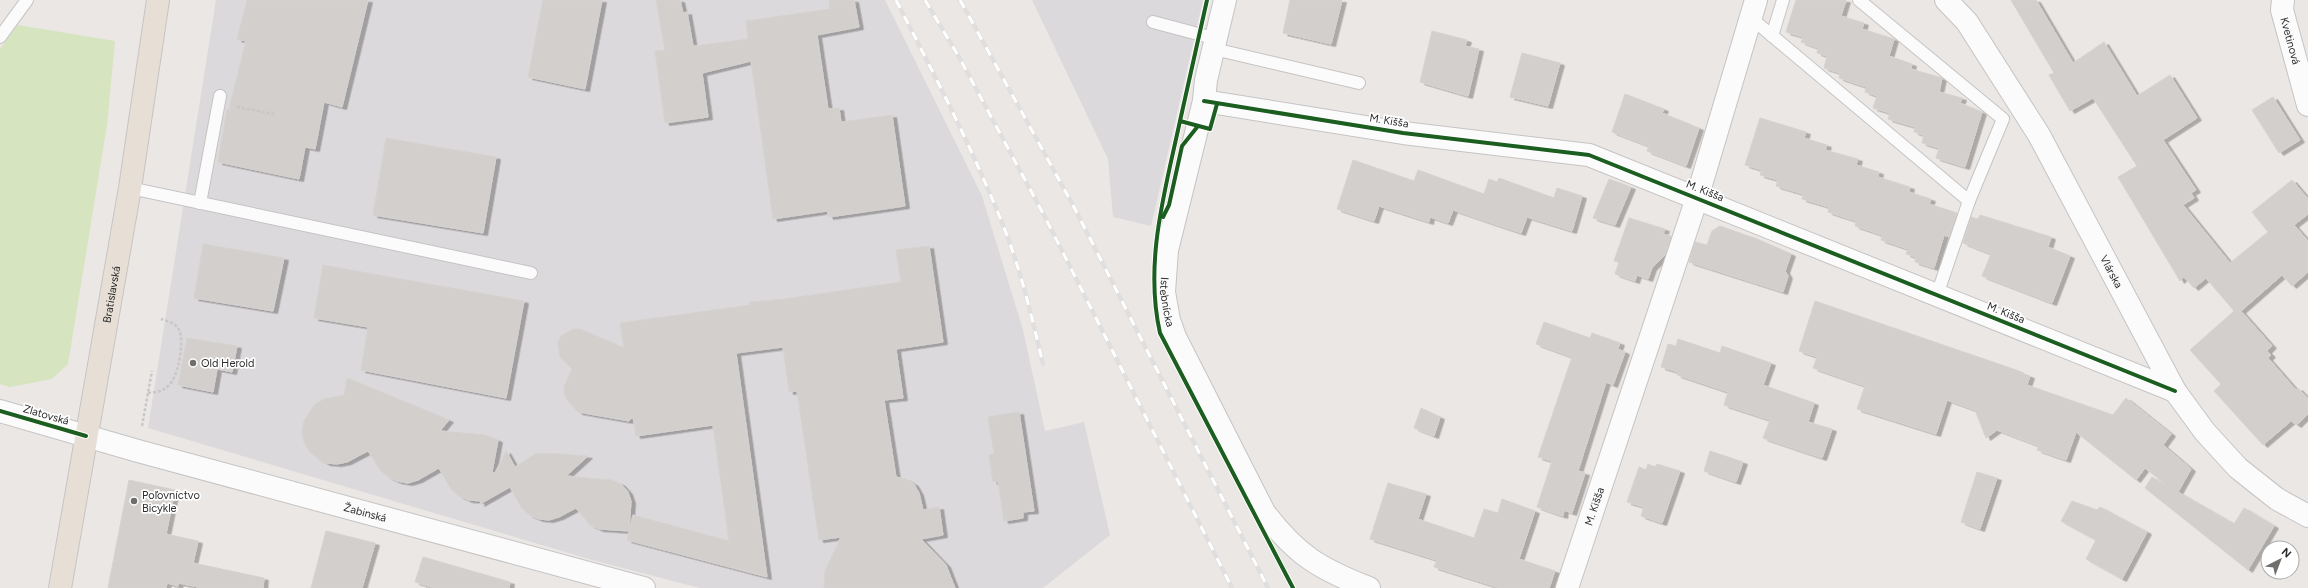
<svg xmlns="http://www.w3.org/2000/svg" width="2308" height="588" font-family="Figtree,sans-serif">
<defs>
<filter id="shadow"><feDropShadow dx="4.5" dy="2.5" stdDeviation="0" flood-color="#0004"/></filter>
</defs>
<rect width="100%" height="100%" fill="#ebe7e4"/>
<g fill="#dbd9db">
<path d="M216,0H885L982,196L1023,330L1045,431L1084,422L1110,535L1043,588H700L592,560L148,428Z"/>
<path d="M1032,0H1203L1151,226L1113,217L1108,159Z"/>
</g>
<path fill="#d6e4bf" d="M18,25L115,41L107,125L68,364L52,379L10,387L0,384V49Z"/>
<g fill="#d2cfcd" stroke="#d6d2d0" filter="url(#shadow)">
<path d="M247,0H368L342,107L324,102L315,149L305,147L299,179L218,162L227,109H229L246,41L237,39Z"/>
<path d="M543,0H602L585,89L528,77Z"/>
<path d="M656,0H680L683,13L687,12L693,46L748,39L746,21L830,9L829,0H854L859,27L817,35L828,109L839,108L841,122L892,115L905,206L829,217L827,211L773,219L751,61L702,73L708,117L665,123L655,51L665,50Z"/>
<path d="M1290,0H1342L1331,44L1283,33Z"/>
<path d="M1796,0H1846L1841,16L1864,23L1862,29L1894,39L1889,56L1912,64L1911,69L1942,78L1939,92L1962,98L1960,103L1982,112L1965,167L1936,158L1939,148L1922,143L1924,135L1914,132L1915,127L1888,119L1890,113L1873,108L1877,96L1865,92L1866,87L1839,78L1840,73L1824,68L1827,56L1817,53L1818,48L1801,42L1803,37L1786,32Z"/>
<path d="M2011,0H2036L2073,63L2104,42L2137,96L2170,75L2197,118L2163,140L2196,190L2191,193L2194,198L2183,205L2230,263L2268,232L2252,212L2292,180L2308,199V214L2294,225L2308,241V272L2292,286L2282,275L2241,311L2272,346L2267,351L2271,355L2268,358L2296,390L2298,388L2308,399V414L2297,425L2291,421L2263,445L2214,391L2221,384L2190,350L2234,311L2206,278L2194,288L2184,277L2180,281L2118,177L2137,166L2093,98L2070,111L2049,75L2054,73Z"/>
<path d="M1432,31L1467,40L1465,46L1479,49L1468,96L1420,82Z"/>
<path d="M1522,53L1560,63L1548,106L1510,97Z"/>
<path d="M1625,94L1664,109L1662,113L1699,128L1686,166L1647,151L1649,146L1612,132Z"/>
<path d="M2273,97L2300,140L2279,153L2252,110Z"/>
<path d="M1760,118L1806,132L1804,138L1827,145L1825,150L1858,159L1856,165L1879,172L1878,177L1910,187L1909,192L1931,199L1929,204L1957,213L1949,237L1944,235L1934,268L1915,262L1916,257L1906,254L1908,249L1881,240L1882,235L1855,226L1856,221L1828,212L1829,207L1802,199L1803,194L1776,186L1778,180L1760,175L1762,170L1745,165Z"/>
<path d="M386,138L496,157L483,233L373,215Z"/>
<path d="M1353,160L1414,181L1418,170L1484,194L1489,179L1497,182L1499,178L1554,198L1557,188L1582,196L1572,231L1527,217L1521,233L1453,210L1448,223L1430,217L1429,222L1379,206L1374,221L1337,209Z"/>
<path d="M1609,179L1631,187L1615,225L1593,218Z"/>
<path d="M1980,215L2051,237L2048,247L2070,256L2052,303L1982,276L1991,254L1963,243L1971,217L1978,219Z"/>
<path d="M1629,218L1665,229L1663,234L1671,236L1665,255L1652,268L1648,279L1637,275L1635,281L1615,274L1619,262L1614,261Z"/>
<path d="M1720,226L1757,239L1791,254L1785,271L1788,276L1783,292L1689,262L1695,242L1707,245L1712,231Z"/>
<path d="M203,244L284,258L273,311L194,298Z"/>
<path d="M929,246L943,342L896,349L903,398L884,400L896,477L906,479L914,484L919,493L923,510L939,507L943,535L921,539L946,565L955,588H824L825,571L841,537L819,540L797,391L789,392L783,347L736,353L767,577L627,540L633,515L729,541L713,425L636,436L633,417L629,421L578,412L567,400L564,393V386L572,369L560,357L558,343L561,336L573,329H580L624,348L620,323L750,305L749,302L784,299L901,282L896,250Z"/>
<path d="M323,265L524,301L506,398L361,370L368,327L314,318Z"/>
<path d="M1815,301L2019,371L2018,372L2030,376L2027,385L2113,415L2126,398L2171,434L2163,445L2191,469L2178,492L2234,524L2244,508L2274,526L2248,570L2145,488L2152,477L2169,487L2145,468L2136,480L2076,432L2066,460L2037,450L2039,446L1997,430L1986,438L1975,410L1947,400L1936,434L1857,409L1865,386L1813,368L1817,357L1799,351Z"/>
<path d="M1544,322L1590,338L1592,333L1620,343L1618,349L1625,352L1613,385L1606,382L1578,471L1585,473L1572,513L1564,510L1563,516L1537,507L1552,461L1538,457L1572,357L1536,344Z"/>
<path d="M187,338L237,346L232,372L217,369L213,392L178,385Z"/>
<path d="M1678,339L1720,353L1722,346L1771,363L1763,385L1814,403L1808,422L1832,429L1822,458L1763,438L1770,420L1724,405L1728,392L1677,375L1678,372L1661,367L1668,344L1676,346Z"/>
<path d="M347,378L449,420L440,431L485,435L498,440L492,472L495,473L506,451L515,467L535,454L545,453L588,456L566,476L612,480L621,484L628,492L631,501L629,531L599,529L590,525L576,508L559,517L549,520L539,519L529,515L521,507L510,487L480,504L481,501L468,500L459,496L451,489L439,468L418,480L408,483L397,481L388,477L380,470L368,451L347,462L337,464L326,463L317,458L309,451L304,442L302,432L304,421L315,404L324,399L344,395Z"/>
<path d="M1421,408L1440,417L1434,436L1414,428Z"/>
<path d="M1019,412L1034,511L1023,512V518L1004,521L998,481L993,482L989,455L994,454L988,417Z"/>
<path d="M1710,451L1743,462L1736,482L1704,471Z"/>
<path d="M1648,464L1655,467L1657,464L1680,471L1662,523L1641,516L1644,507L1627,502L1639,467L1646,470Z"/>
<path d="M1977,472L1997,478L1980,529L1961,522Z"/>
<path d="M129,480L175,490L166,534L198,541L193,563L264,578L263,588H203L179,583L178,586L167,583L166,588H108Z"/>
<path d="M1388,483L1426,494L1418,519L1474,538L1484,509L1498,513L1502,499L1535,511L1519,559L1555,571L1549,588H1500L1434,567L1437,560L1370,539Z"/>
<path d="M2072,501L2097,510L2100,507L2147,532L2122,579L2086,559L2096,540L2061,521Z"/>
<path d="M326,531L375,543L362,588H311Z"/>
<path d="M423,557L510,582L509,588H435L415,582Z"/>
</g>
<g fill="none" stroke-linecap="round" stroke-linejoin="round">
<defs>
<g id="lane">
<path d="M1751,18L1969,201L2003,119L1859,0"/>
<path d="M1153,22L1217,39"/>
<path d="M1772,36L1783,0"/>
<path d="M0,37L27,0"/>
<path d="M1214,49L1359,83"/>
<path d="M130,188L531,273"/>
<path d="M200,203L220,96"/>
<path d="M1937,295L1969,201"/>
</g>
<g id="street">
<path id="s1" d="M1225,0L1206,80L1204,101L1167,250L1164,292L1169,320L1175,337L1264,512C1296,555 1320,569 1369,588"/>
<path id="s2" d="M2283,0L2282,10L2308,105"/>
<path d="M1204,101L1403,133L1589,155L2175,391"/>
<path id="s3" d="M0,411L138,451L644,588"/>
<path id="s4" d="M1567,588L1697,198L1756,0"/>
</g>
<g id="secondary">
<path id="s5" d="M1946,0L1967,22L2039,135L2175,391L2205,432L2238,468L2277,499L2308,516"/>
</g>
<g id="primary">
<path id="s6" d="M60,588L130,188L158,0"/>
</g>
</defs>
<use href="#lane" stroke="#c5c4c4" stroke-width="14"/>
<use href="#street" stroke="#c5c4c4" stroke-width="24"/>
<use href="#secondary" stroke="#c5c4c4" stroke-width="24"/>
<use href="#primary" stroke="#c6c4c3" stroke-width="24"/>
<g stroke="#c8c7c7" stroke-width="2.5" stroke-dasharray="3 2" stroke-linecap="butt">
<path d="M237,107L274,114"/>
<path d="M148,393C155,392 162,392 168,386C178,379 185,341 179,330C176,323 167,321 161,319"/>
<path d="M142,426L152,371"/>
</g>
<use href="#lane" stroke="#fcfbfb" stroke-width="12"/>
<use href="#street" stroke="#fcfbfb" stroke-width="22"/>
<use href="#secondary" stroke="#fcfbfb" stroke-width="22"/>
<use href="#primary" stroke="#e7dfd6" stroke-width="22"/>
<defs>
<g id="rail">
<path d="M896,0C936,78 977,157 1008,238C1023,279 1033,322 1043,364"/>
<path d="M925,0L959,57L1046,219L1232,588"/>
<path d="M960,0L1074,207L1268,588"/>
</g>
</defs>
<use href="#rail" stroke="#dfdfe0" stroke-width="4.5"/>
<use href="#rail" stroke="#fff" stroke-width="3" stroke-dasharray="9" stroke-linecap="butt"/>
<defs>
<g id="cycleway">
<path d="M1207,0C1198,40 1189,81 1180,121C1165,191 1144,262 1160,333L1293,588"/>
<path d="M1204,101L1403,133L1589,155L2175,391"/>
<path d="M1180,121L1210,129L1217,104"/>
<path d="M1163,217L1169,205L1182,146L1198,126"/>
<path d="M0,411L86,436"/>
</g>
</defs>
<use href="#cycleway" stroke="#fff" stroke-width="6"/>
<use href="#cycleway" stroke="#1b5e20" stroke-width="4"/>
</g>
<g fill="#706e6d" stroke="#fff" stroke-width="1.5">
<circle cx="193" cy="363" r="4"/>
<circle cx="134" cy="501" r="4"/>
</g>
<g text-anchor="middle" dominant-baseline="central" stroke-width="3.5" stroke-linejoin="round" paint-order="stroke">
<g font-size="11" fill="#2d2d2d" stroke="#fff">
<text stroke="none"><textPath href="#s2" startOffset="42">Kvetinová</textPath></text>
<text transform="translate(1389 121) rotate(9)">M. Kišša</text>
<text transform="translate(1705 191) rotate(22)">M. Kišša</text>
<text stroke="none"><textPath href="#s5" startOffset="319">Vlárska</textPath></text>
<text stroke="none"><textPath href="#s6" startOffset="298">Bratislavská</textPath></text>
<text stroke="none"><textPath href="#s1" startOffset="309">Istebnícka</textPath></text>
<text transform="translate(2006 313) rotate(22)">M. Kišša</text>
<text transform="translate(46 415) rotate(16)">Zlatovská</text>
<text stroke="none"><textPath href="#s4" startOffset="86">M. Kišša</textPath></text>
<text stroke="none"><textPath href="#s3" startOffset="379">Žabinská</textPath></text>
</g>
<g font-size="11" fill="#2d2d2d" stroke="#fff" text-anchor="start">
<text x="201" y="363">Old Herold</text>
<text x="142" y="495">Poľovníctvo<tspan x="142" dy="13">Bicykle</tspan></text>
</g>
</g>
<g transform="translate(2280 560) rotate(42)"><circle r="19" fill="#ffffff" stroke="#ababab"/>
<path d="M0-3L7 15L0 10L-7 15Z" fill="#706e6d"/>
<text y="-6" font-size="11" font-weight="bold" text-anchor="middle" fill="#2d2d2d">N</text>
</g>
</svg>
